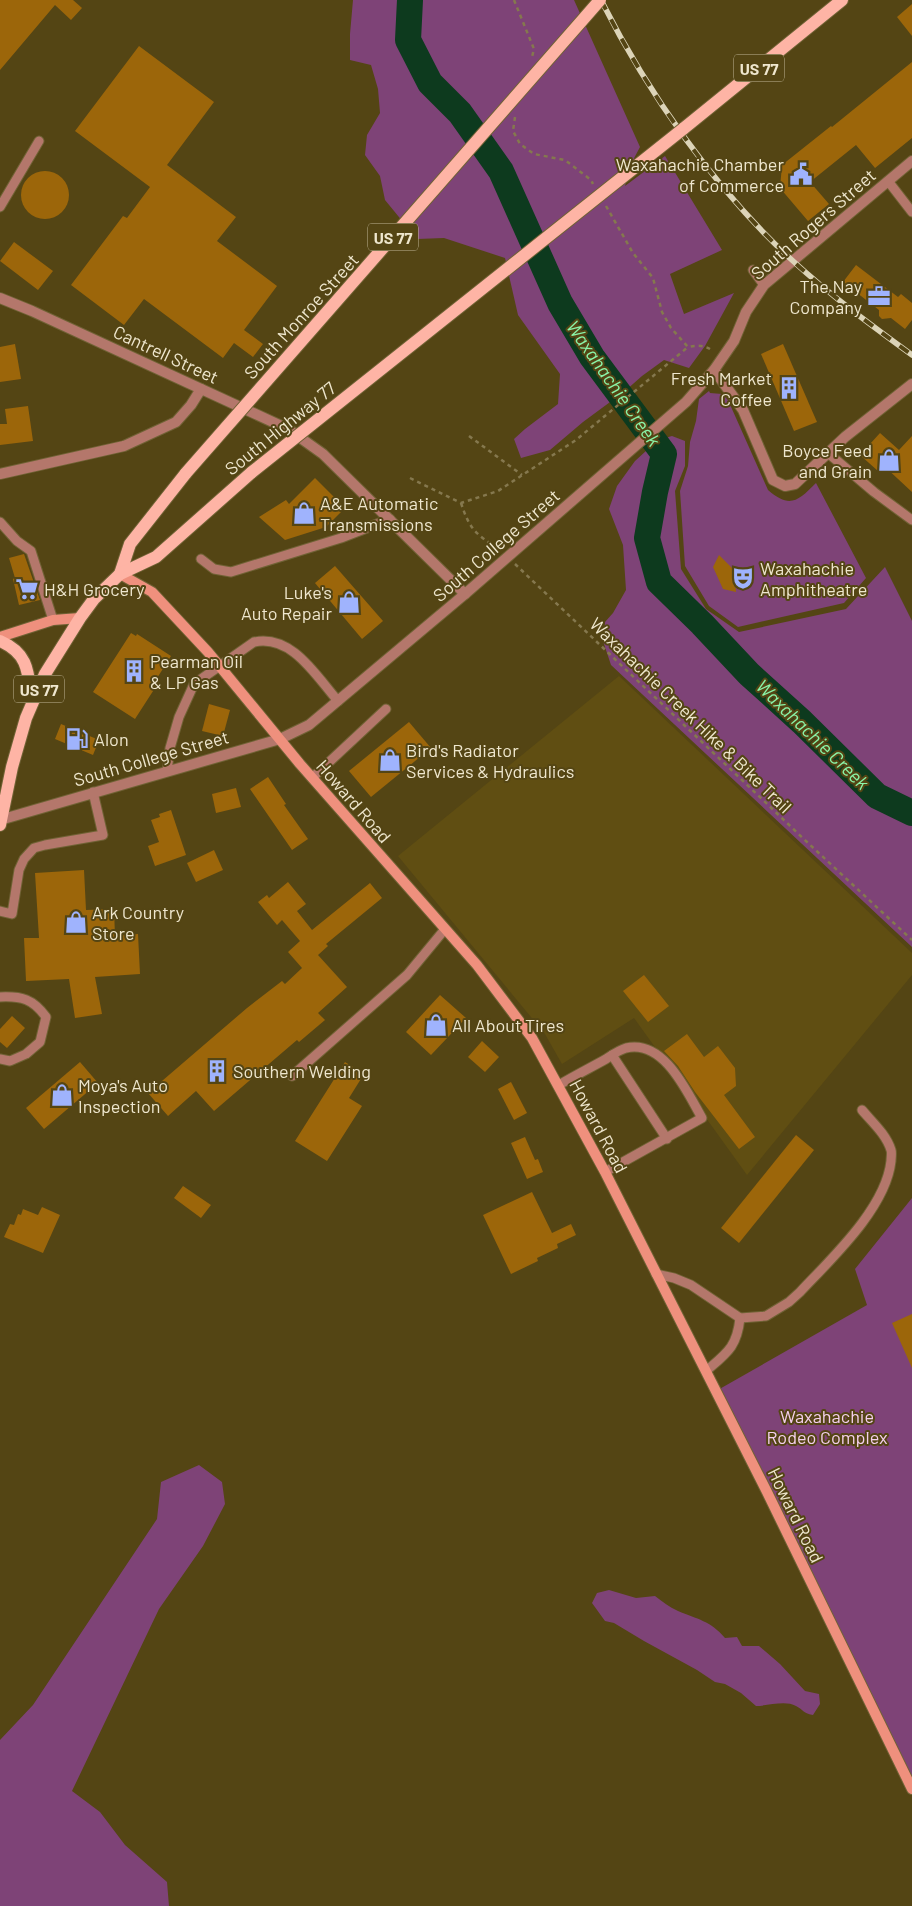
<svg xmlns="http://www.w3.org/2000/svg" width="912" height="1906" font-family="Barlow,sans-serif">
<rect width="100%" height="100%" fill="#544514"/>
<path fill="#604e12" d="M619,676L912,953V975L747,1175L634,1018L562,1064L545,1034L398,856Z"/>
<g fill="#7e4377">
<path d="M353,0H574L640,147L632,162L625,186L665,156L722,250L670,274L684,314L734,293L705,346L689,368L664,360L642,376L625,391L583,422L550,450L521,458L514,439L525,429L558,404L560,374L518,315L505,258L444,238L417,239L385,200L380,176L365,155L367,135L380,113L378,89L371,65L350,60V34Z"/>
<path d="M709,391L710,393L722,394L728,400L768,490C790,509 798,501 816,483L866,578L844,603L738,627L709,606L685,566L680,491L688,466L690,442L696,421L699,399Z"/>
<path d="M672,436L685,441V466L675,491L681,569L706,609L739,632L846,609L885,567L912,621V947L611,665L603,641L605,622L613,613L626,590L623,545L609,509L617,486L635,461L658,440Z"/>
<path d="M912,1198V1789L716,1391L867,1305L855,1269Z"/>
<path d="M199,1465L222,1482L225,1504L203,1546L159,1609L72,1791L100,1812L125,1845L167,1882L169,1906H0V1740L33,1705L157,1519L161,1482Z"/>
<path d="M609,1590L636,1598L655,1596C662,1601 669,1607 678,1611C697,1619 711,1621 725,1638L737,1637L742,1646H759L780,1664L805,1691L819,1694L820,1704L813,1715C802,1713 804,1710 796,1706C785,1700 768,1706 756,1706L741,1693L725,1684L715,1682L697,1670L644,1641L614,1623L605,1621L592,1603L597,1593Z"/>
</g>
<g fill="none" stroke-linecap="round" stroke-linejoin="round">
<path stroke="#0d3a1e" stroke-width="26" d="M410,0L408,40L430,83L460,113L501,171L560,303L592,357L664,454L655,492L647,538L659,582L702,624L749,674L802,722L877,796L912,813"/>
</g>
<g fill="#9c660a">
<path d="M0,0H73L82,8L71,20L55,5L0,70Z"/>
<path d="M912,4V36L897,17Z"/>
<path d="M139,46L214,102L167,165L236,217L217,241L277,286L244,330L263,344L253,357L234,343L223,358L144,299L124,325L71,285L123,216L127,218L150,187L75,131Z"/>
<path d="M912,62V138L875,168L856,145L810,182L829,204L808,221L780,188L782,165L831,126L832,127Z"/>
<circle cx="45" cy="195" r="24"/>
<path d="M14,242L53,271L38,290L0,261Z"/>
<path d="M856,265L898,297L901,294L912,303V320L905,329L891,318L882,319L879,316V310L843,282Z"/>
<path d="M15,344L21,379L0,382V347Z"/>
<path d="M783,344L817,422L794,431L761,354Z"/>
<path d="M28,406L33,441L0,445V424H7L5,409Z"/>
<path d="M880,433L899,450L912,436V492L883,465L878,471L860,455Z"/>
<path d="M315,478L345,508L326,527L285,540L259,517L286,500L289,504Z"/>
<path d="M24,554L40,600L19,605L13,579L15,578L9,558Z"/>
<path d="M719,555L733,569L735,578L736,592L723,589L713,567Z"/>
<path d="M335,566L383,621L362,639L315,583Z"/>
<path d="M131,633L136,636L137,634L171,656L152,686L155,688L135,719L93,692Z"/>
<path d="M209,704L230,710L223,736L202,731Z"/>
<path d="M409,722L431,748L371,797L349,771Z"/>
<path d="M61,724L99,740L93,755L55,739Z"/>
<path d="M268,777L286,804L284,805L308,839L292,850L250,789Z"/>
<path d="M236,788L241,807L216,813L212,794Z"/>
<path d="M171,810L186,855L155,866L148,846L159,842L151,820L160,817L159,814Z"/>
<path d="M214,850L223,870L196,882L187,863Z"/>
<path d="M84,870L86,910L114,909L115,936L138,934L140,974L95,977L102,1014L75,1018L69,979L26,981L24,938H39L35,873Z"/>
<path d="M288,882L306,904L297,911L312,930L370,883L382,898L326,944L328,946L318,955L347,987L318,1013L325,1020L299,1042L297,1040L214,1111L196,1091L168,1116L148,1093L247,1008L282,981L285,984L302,968L288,952L300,941L282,920L277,925L258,902L267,895L269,898Z"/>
<path d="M644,975L669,1006L648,1022L623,991Z"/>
<path d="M440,995L466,1018L431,1055L406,1032Z"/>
<path d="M12,1016L25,1028L7,1048L0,1042V1029Z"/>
<path d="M687,1034L704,1057L718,1046L735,1068L736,1086L724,1095L755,1137L739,1149L695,1092L678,1066L664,1051Z"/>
<path d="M482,1041L499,1057L485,1072L468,1057Z"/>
<path d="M80,1062L98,1083L44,1129L26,1108Z"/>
<path d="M345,1062L364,1074L349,1098L362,1106L327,1161L295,1141Z"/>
<path d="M511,1082L527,1113L514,1120L498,1089Z"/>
<path d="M796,1135L814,1150L739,1243L721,1228Z"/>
<path d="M525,1137L535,1160L538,1159L543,1172L527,1179L511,1143Z"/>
<path d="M183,1186L211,1205L201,1218L174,1198Z"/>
<path d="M532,1192L552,1233L571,1224L576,1235L557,1244L558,1248L537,1258L538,1261L511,1274L483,1215Z"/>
<path d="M42,1207L60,1215L43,1253L4,1237L10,1224L14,1225L18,1214L21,1215L23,1209L38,1215Z"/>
<path d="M912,1314V1368L892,1323Z"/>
</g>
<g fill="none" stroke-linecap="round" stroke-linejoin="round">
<defs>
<g id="service">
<path d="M888,181L912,212"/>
<path d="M0,207L39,141"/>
<path d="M753,270L764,285"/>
<path d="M828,453L874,492L912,520"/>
<path d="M0,522L17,541L31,551L53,620"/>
<path d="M201,559L214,569L231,572L341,538L390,519"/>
<path d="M167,771L170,748L179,717L194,684L254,642C292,634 316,676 338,701"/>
<path d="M312,778L386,709"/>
<path d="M0,911L12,914L19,870L24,859L34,848L45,845L103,835L93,792"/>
<path d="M0,997C22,996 33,999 46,1017L40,1042L26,1054L10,1061L0,1059"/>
<path d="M612,1055L667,1139"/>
<path d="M292,1076L407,975L445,929"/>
<path d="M559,1085C574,1076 590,1068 606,1059C612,1055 619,1050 626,1048C664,1039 687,1092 702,1118L605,1172"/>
<path d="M656,1274L674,1278L691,1285L740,1318L766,1316L789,1302L800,1292C831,1259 886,1208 891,1161C891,1158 892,1153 891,1150C886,1134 872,1122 862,1110"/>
<path d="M706,1371C727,1353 737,1347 740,1318"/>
</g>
<g id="minor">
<path d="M714,370L743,410L773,480L785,486L795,484L845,437L912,384"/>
<path d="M0,474L124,446L176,422L191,405L201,389"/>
<path d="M465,594L686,402L714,370L734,341L746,312L764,285L912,161"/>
<path d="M0,820L280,739"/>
</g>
<path id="tertiary" d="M0,298L32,311L288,429L323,454L465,594L309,725L280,739"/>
<g id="secondary">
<path d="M120,574L152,592L208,652L300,764L477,965L532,1038L605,1172L767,1492L912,1789"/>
<path d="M0,637L53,620L80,618"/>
</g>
<g id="primary">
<path d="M683,129L842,0"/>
<path d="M120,574L130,544L186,473"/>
<path d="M0,641C30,654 28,674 32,703"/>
<path d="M0,825L12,767L26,718L45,674L80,618L94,599L120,574L156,557L252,472"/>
</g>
</defs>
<use href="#service" stroke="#706235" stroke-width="11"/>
<use href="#minor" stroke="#706235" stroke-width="12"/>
<use href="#tertiary" stroke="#706235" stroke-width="12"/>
<use href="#secondary" stroke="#706235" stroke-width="12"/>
<use href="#primary" stroke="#706235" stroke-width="14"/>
<g stroke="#85784e" stroke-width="2.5" stroke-dasharray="4 4" stroke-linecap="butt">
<path d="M514,0L534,49L532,57"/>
<path d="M515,117L513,131L520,144L534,154L565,160L591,180L593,184"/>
<path d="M606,206L633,253L653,278L662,312L671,328L688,347C697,345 705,345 713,351"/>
<path d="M469,436L522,475"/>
<path d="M410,478L461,503L498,491L576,440L688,347"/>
<path d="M461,503C470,530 475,533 498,549"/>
<path d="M515,564L807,842L912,940"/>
</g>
<use href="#service" stroke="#b4776b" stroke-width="9"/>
<use href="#minor" stroke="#b4776b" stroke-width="10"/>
<use href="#tertiary" stroke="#b4776b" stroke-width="10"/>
<use href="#secondary" stroke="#ef907d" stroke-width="10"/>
<use href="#primary" stroke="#feb4a5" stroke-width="12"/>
<defs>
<path id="rail" d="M601,0C647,92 717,192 793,261C830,295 871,325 912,355"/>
</defs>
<use href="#rail" stroke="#dcd4b8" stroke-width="5.5"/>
<use href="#rail" stroke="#544514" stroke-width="4" stroke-dasharray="11" stroke-linecap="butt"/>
<defs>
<g id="primary-bridge">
<path d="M252,472L683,129"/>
<path d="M186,473L600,0"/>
</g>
</defs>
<use href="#primary-bridge" stroke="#706235" stroke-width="14" stroke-linecap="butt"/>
<use href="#primary-bridge" stroke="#feb4a5" stroke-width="12"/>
</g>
<defs>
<symbol id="civic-bare" viewBox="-9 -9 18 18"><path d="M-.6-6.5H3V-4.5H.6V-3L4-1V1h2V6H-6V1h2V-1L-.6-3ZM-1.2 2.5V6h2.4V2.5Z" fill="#9fb3fd" stroke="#544514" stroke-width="2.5" paint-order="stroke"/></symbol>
<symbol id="office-bare" viewBox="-9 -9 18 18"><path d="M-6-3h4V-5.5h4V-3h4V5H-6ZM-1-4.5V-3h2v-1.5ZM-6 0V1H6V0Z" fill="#9fb3fd" stroke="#544514" stroke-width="2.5" paint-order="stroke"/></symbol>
<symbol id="building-bare" viewBox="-9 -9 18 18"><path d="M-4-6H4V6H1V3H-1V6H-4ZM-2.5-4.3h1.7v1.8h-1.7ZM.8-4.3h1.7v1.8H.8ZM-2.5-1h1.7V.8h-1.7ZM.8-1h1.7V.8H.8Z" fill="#9fb3fd" stroke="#544514" stroke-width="2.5" paint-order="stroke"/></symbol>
<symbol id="shop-bare" viewBox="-9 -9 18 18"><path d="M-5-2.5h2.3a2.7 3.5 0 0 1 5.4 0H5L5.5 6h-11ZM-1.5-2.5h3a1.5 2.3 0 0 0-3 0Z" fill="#9fb3fd" stroke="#544514" stroke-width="2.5" paint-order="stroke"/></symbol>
<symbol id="theatre-bare" viewBox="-9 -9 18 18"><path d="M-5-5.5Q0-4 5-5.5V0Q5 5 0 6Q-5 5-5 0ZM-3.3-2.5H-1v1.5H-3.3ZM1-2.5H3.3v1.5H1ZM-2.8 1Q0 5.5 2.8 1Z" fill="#9fb3fd" stroke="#544514" stroke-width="2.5" paint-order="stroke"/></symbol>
<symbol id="supermarket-bare" viewBox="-9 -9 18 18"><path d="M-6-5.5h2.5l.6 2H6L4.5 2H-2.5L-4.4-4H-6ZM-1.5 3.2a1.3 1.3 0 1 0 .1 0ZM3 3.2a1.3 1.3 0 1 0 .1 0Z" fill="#9fb3fd" stroke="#544514" stroke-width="2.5" paint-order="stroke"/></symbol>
<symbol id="fuel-bare" viewBox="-9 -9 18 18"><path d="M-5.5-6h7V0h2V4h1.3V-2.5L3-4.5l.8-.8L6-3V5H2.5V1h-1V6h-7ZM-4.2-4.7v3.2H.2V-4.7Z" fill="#9fb3fd" stroke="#544514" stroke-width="2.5" paint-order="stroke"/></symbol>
</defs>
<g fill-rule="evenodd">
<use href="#civic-bare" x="785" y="158" width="32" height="32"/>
<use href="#office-bare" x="863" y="280" width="32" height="32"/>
<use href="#building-bare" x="773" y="372" width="32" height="32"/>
<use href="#shop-bare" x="873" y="444" width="32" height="32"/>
<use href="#shop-bare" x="288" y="497" width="32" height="32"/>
<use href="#theatre-bare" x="727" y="562" width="32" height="32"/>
<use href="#supermarket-bare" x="11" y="573" width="32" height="32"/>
<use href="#shop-bare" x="333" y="586" width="32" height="32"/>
<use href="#building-bare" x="118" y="655" width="32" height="32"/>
<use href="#fuel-bare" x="61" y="723" width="32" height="32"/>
<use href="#shop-bare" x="374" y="744" width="32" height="32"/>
<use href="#shop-bare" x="60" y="906" width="32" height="32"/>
<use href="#shop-bare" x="420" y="1009" width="32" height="32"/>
<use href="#building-bare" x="201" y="1055" width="32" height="32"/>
<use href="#shop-bare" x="46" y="1079" width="32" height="32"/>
</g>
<g text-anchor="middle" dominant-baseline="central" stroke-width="4" stroke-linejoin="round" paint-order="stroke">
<g fill="#544514" stroke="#c0b696" stroke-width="1">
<rect x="734" y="54.5" width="50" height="27" rx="4"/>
<rect x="368" y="223.5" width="50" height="27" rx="4"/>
<rect x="14" y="675.5" width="50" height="27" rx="4"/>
</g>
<g font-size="16" font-weight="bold" fill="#efe7ce">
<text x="759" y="68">US 77</text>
<text x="393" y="237">US 77</text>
<text x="39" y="689">US 77</text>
</g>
<g font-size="18" fill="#efe7ce" stroke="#544514" text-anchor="start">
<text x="784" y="164" text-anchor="end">Waxahachie Chamber<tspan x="784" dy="21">of Commerce</tspan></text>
<text x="862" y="286" text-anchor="end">The Nay<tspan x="862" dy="21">Company</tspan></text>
<text x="772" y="378" text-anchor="end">Fresh Market<tspan x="772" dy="21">Coffee</tspan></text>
<text x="872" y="450" text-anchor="end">Boyce Feed<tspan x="872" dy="21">and Grain</tspan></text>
<text x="320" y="503">A&amp;E Automatic<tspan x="320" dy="21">Transmissions</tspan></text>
<text x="760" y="568">Waxahachie<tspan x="760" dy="21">Amphitheatre</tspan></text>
<text x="44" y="589">H&amp;H Grocery</text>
<text x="332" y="592" text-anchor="end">Luke's<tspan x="332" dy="21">Auto Repair</tspan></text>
<text x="150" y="661">Pearman Oil<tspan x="150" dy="21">&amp; LP Gas</tspan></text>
<text x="94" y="739">Alon</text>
<text x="406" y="750">Bird's Radiator<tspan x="406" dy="21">Services &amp; Hydraulics</tspan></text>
<text x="92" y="912">Ark Country<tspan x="92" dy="21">Store</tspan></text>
<text x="452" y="1025">All About Tires</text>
<text x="233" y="1071">Southern Welding</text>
<text x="78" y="1085">Moya's Auto<tspan x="78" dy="21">Inspection</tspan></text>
</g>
<g font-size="18" fill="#efe7ce" stroke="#544514">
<text transform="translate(813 224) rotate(-41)">South Rogers Street</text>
<text transform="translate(301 316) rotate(-48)">South Monroe Street</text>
<text transform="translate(166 354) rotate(25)">Cantrell Street</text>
<text transform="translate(280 428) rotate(-39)">South Highway 77</text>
<text transform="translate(496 545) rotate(-41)">South College Street</text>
<text transform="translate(691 715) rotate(44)">Waxahachie Creek Hike &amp; Bike Trail</text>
<text transform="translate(151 758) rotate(-16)">South College Street</text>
<text transform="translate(354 801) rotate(49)">Howard Road</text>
<text transform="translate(599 1126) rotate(62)">Howard Road</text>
<text transform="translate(796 1515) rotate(64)">Howard Road</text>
</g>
<g font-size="18" fill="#f5d0ef" stroke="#544514">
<text x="827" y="1416">Waxahachie<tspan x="827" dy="21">Rodeo Complex</tspan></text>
</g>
<g font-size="19" font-style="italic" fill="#8af5a9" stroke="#544514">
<text transform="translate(614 383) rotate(55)">Waxahachie Creek</text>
<text transform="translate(813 734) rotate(44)">Waxahachie Creek</text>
</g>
</g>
</svg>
